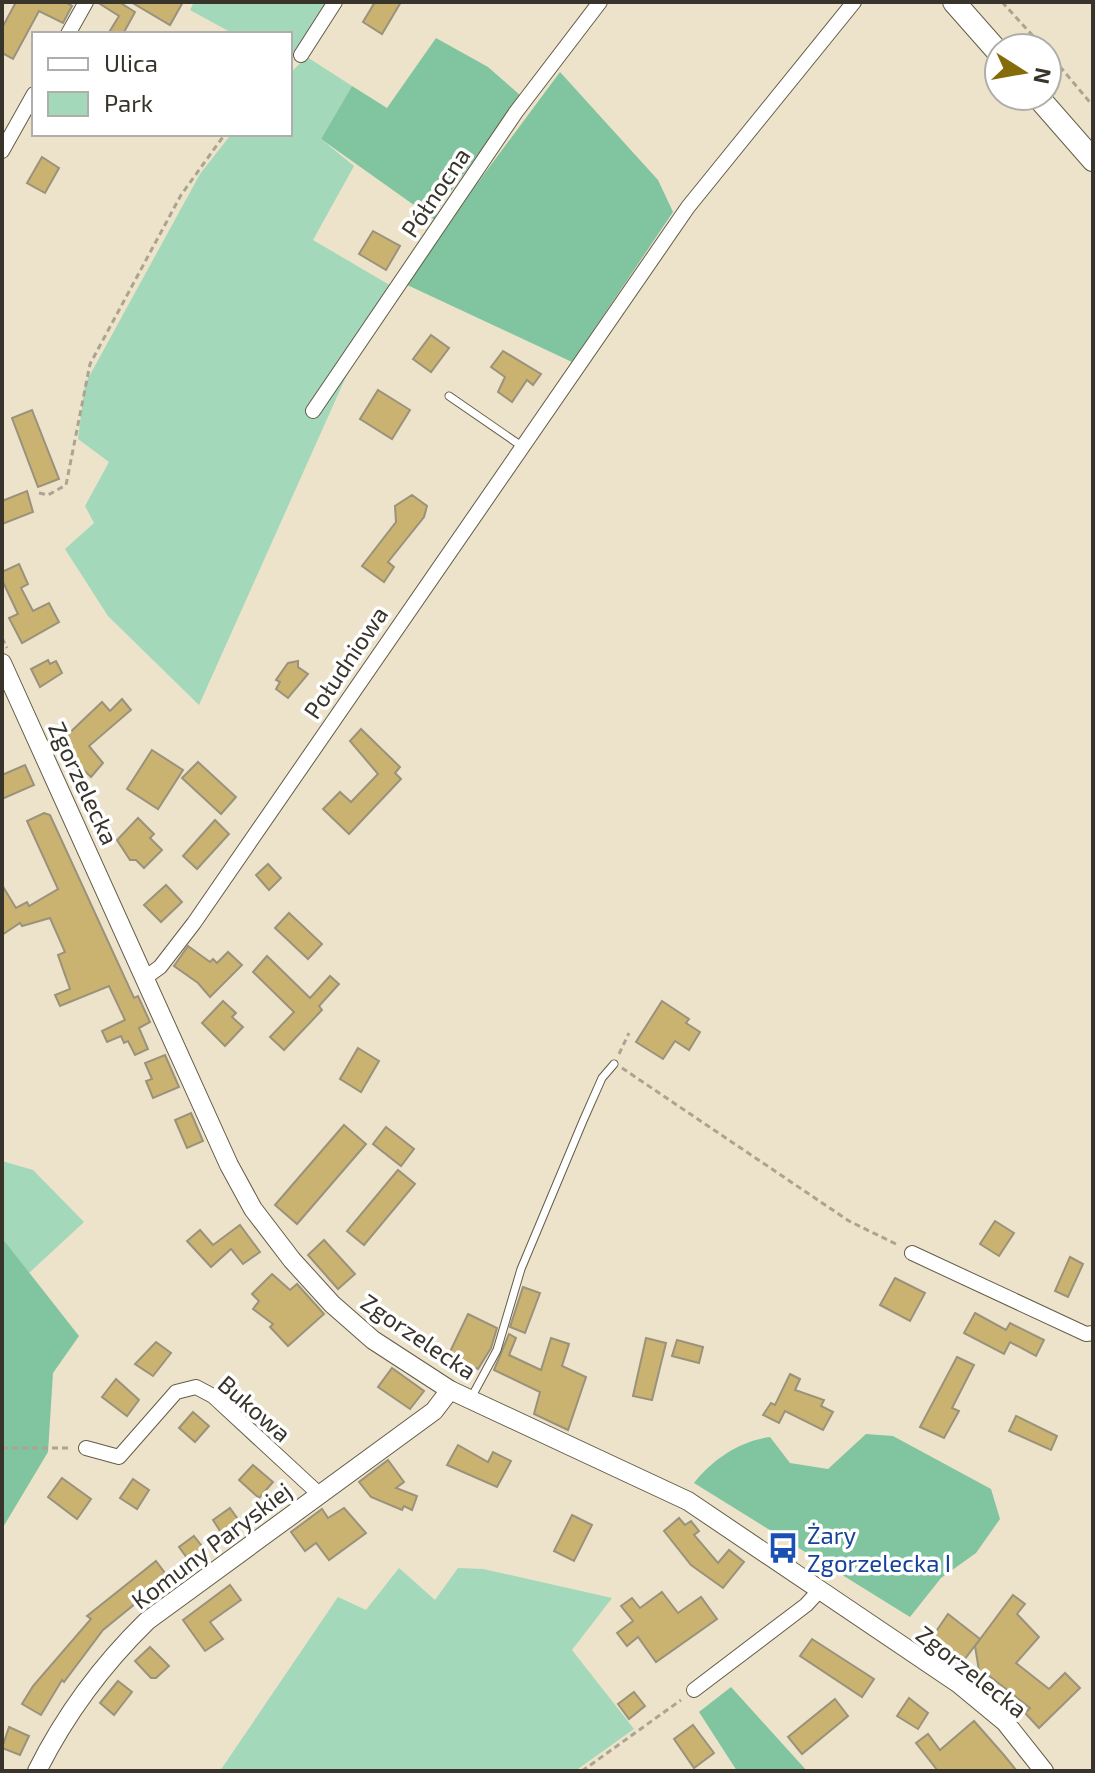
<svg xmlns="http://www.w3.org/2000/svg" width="1095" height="1773" font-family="'Exo 2',sans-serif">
<rect width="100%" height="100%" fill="#ece3ca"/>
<g fill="#a3d8ba">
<path d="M194,2H329L290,57V34H234L190,10Z"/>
<path d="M307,57L352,86L321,139L354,166L313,240L393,287L353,361L199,705L108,616L65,549L94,523L85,506L109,462L78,439L85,384L200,174L229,137L290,134V73Z"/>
<path d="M2,1161L33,1170L84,1222L29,1273L2,1238Z"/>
<path d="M399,1568L435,1600L458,1568L483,1569L612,1598L572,1650L634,1729L575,1771H220L338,1597L366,1610Z"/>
</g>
<g fill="#80c59f">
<path d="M436,38L488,67L521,96L437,210L435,220L321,139L352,86L387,108Z"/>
<path d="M560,72L658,180L673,212L572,362L403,283Z"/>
<path d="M2,1238L79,1336L53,1373L48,1452L2,1529Z"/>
<path d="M866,1434L893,1436L991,1489L1000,1519L976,1553L941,1578L910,1617L694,1483C713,1459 740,1441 770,1437L790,1463L828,1469Z"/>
<path d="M731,1687L807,1771H737L699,1712Z"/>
</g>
<g fill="#cab271" stroke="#9a927b" stroke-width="2">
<path d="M16,2H65L72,6L63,23L39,11L13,59L2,53V28Z"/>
<path d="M97,2H119L135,12L123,34H108L119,16Z"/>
<path d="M131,2H183L170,25Z"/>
<path d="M375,2H401L382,34L363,22Z"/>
<path d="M42,157L59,168L45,193L27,183Z"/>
<path d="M373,231L400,246L386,270L359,254Z"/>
<path d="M431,335L449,348L431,372L413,359Z"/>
<path d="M503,351L541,374L533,385L527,380L512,402L498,392L505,377L491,367Z"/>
<path d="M378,390L410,410L392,439L360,419Z"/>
<path d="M32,410L59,479L38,487L12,418Z"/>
<path d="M27,491L33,512L2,524V501Z"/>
<path d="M412,495L427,506L424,517L388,562L394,567L384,582L362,566L396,522L395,506Z"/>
<path d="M19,564L28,584L21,588L33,611L49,603L59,622L22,643L9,618L18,614L2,580V572Z"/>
<path d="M48,660L50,664L56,661L62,673L40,687L31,669Z"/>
<path d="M298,661V667L308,674L288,698L276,689L280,682L276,680L288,663Z"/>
<path d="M122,699L131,710L89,746L103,763L91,777L73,760L62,740L102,702L110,711Z"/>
<path d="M361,729L400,767L395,773L401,779L349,834L323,809L340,792L351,802L378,774L350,741Z"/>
<path d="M152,750L183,770L158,809L127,789Z"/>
<path d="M198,762L236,797L221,814L182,778Z"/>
<path d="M25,765L34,785L2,799V775Z"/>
<path d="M44,813L50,815L134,998L138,996L150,1022L139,1028L148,1049L135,1055L128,1041L124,1043L121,1036L107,1042L102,1031L125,1020L109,986L60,1006L55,995L70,989L58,955L65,952L50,918L22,926L20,923L2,935V885L16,908L27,902L29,906L58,889L27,821Z"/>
<path d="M138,818L154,834L150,838L162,850L144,868L136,860H130L117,840Z"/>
<path d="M215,820L229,834L197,869L183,856Z"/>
<path d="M268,864L281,878L269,890L256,875Z"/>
<path d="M166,885L182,902L161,922L144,905Z"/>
<path d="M289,913L322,944L308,959L275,928Z"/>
<path d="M188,946L210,962L213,959L217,963L228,952L242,965L210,997L198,983L174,966Z"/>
<path d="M267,956L310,998L330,976L339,984L319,1006L322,1010L284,1050L270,1037L294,1012L253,972Z"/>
<path d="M223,1001L236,1013L232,1017L243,1027L225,1046L202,1023Z"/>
<path d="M662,1001L689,1019L686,1023L700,1032L689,1050L675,1041L663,1059L636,1042Z"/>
<path d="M358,1048L379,1061L361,1092L340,1079Z"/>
<path d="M165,1055L179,1087L153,1098L146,1081L152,1079L145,1063Z"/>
<path d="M191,1113L203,1141L187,1148L175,1120Z"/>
<path d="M344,1125L366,1144L297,1224L275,1205Z"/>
<path d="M386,1127L414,1149L401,1166L373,1144Z"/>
<path d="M398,1170L415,1184L364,1245L347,1231Z"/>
<path d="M995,1221L1014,1233L999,1256L980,1244Z"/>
<path d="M240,1225L260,1252L243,1264L231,1249L211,1267L187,1241L200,1230L213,1245Z"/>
<path d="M324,1240L355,1274L338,1289L308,1255Z"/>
<path d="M1070,1257L1083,1264L1068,1297L1055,1291Z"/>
<path d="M272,1274L290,1290L297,1284L324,1314L288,1346L270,1327L273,1324L253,1309L259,1301L252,1294Z"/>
<path d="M895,1278L925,1293L910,1321L880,1305Z"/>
<path d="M523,1287L540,1293L525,1333L510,1327Z"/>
<path d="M975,1313L1006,1330L1010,1323L1044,1340L1036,1356L1010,1342L1004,1354L964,1333Z"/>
<path d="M468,1314L497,1328L491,1348L478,1369L448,1356Z"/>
<path d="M509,1334L516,1338L509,1355L541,1370L551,1338L569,1344L562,1366L586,1377L568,1430L534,1414L540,1392L494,1370Z"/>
<path d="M646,1338L666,1343L652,1400L633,1396Z"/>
<path d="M677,1340L703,1347L699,1363L672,1356Z"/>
<path d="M156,1342L171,1353L153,1376L135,1364Z"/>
<path d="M957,1357L974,1365L952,1408L959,1411L944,1438L920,1427Z"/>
<path d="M392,1368L424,1391L410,1409L378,1387Z"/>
<path d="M790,1374L800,1379L795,1390L824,1400L821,1406L833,1412L823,1430L785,1411L779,1423L763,1415L771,1403L775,1405Z"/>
<path d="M116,1379L139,1400L127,1416L102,1397Z"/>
<path d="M193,1412L209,1426L195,1442L179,1428Z"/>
<path d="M1016,1416L1057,1436L1051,1450L1009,1431Z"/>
<path d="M458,1445L488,1462L493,1452L511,1461L497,1487L447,1465Z"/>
<path d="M388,1460L404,1482L396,1488L417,1496L412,1510L404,1506L402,1510L371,1497L359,1482Z"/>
<path d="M253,1465L273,1482L259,1498L239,1480Z"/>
<path d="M62,1478L91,1499L77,1519L48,1497Z"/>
<path d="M133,1479L149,1490L137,1509L120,1498Z"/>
<path d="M230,1508L242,1525L224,1537L213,1520Z"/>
<path d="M344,1508L366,1533L329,1560L316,1543L305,1551L291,1532L322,1509L328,1518Z"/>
<path d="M572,1515L592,1525L574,1561L554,1551Z"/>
<path d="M679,1518L685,1525L691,1521L699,1531L694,1535L718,1563L729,1550L744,1562L723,1588L691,1565L664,1531Z"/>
<path d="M194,1536L205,1550L190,1562L179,1547Z"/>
<path d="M156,1561L168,1577L103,1630L64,1682L62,1680L41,1715L22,1704L33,1686L91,1619L87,1616Z"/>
<path d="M230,1585L241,1600L210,1622L223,1639L205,1651L183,1620Z"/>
<path d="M662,1592L678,1613L701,1597L717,1619L656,1662L638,1637L627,1646L617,1633L633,1621L621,1606L632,1598L640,1608Z"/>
<path d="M1013,1595L1025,1604L1017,1614L1039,1637L1016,1663L1049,1689L1065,1673L1080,1688L1039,1728L1025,1713L1030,1708L1006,1689L988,1675L981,1683L975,1646Z"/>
<path d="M948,1614L980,1639L964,1660L933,1636Z"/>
<path d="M812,1639L874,1679L862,1697L800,1656Z"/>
<path d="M150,1647L169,1666L156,1678H151L135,1661Z"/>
<path d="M118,1681L132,1692L114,1715L100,1703Z"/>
<path d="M634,1692L645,1706L629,1719L618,1704Z"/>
<path d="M909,1698L928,1713L918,1729L897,1716Z"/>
<path d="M835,1699L848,1716L802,1754L788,1737Z"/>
<path d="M974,1721L1003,1754L1017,1771H938L916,1743L928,1734L940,1750Z"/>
<path d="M693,1725L714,1753L694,1768L674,1739Z"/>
<path d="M9,1727L29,1736L20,1755L2,1748Z"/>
</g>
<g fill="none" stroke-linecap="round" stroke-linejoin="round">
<defs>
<g id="service">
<path d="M449,396L520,445"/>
<path d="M471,1398L497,1350L521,1269L583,1121L602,1078L614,1064"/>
</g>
<g id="minor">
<path d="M68,34L86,2"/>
<path d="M301,55L335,2"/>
<path d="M2,151L34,94"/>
<path d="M313,411L516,112L600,2"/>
<path d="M146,977L160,967L194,923L688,207L854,2"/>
<path d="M912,1253L1086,1334L1093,1333"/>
<path d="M86,1448L119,1457L176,1392L196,1387L213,1396L319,1494"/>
<path d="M694,1690L806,1605L819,1591"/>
</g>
<g id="tertiary">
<path d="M2,663L229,1165L253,1209L292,1260L332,1304L373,1340L450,1390L688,1501L959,1684L1005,1722L1044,1771"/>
<path d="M37,1771C66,1713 101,1666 147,1621L434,1411L450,1390"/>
</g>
<g id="primary">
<path d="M954,2L999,53"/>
<path d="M1037,96L1093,160"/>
</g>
</defs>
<use href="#service" stroke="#645c47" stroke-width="9"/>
<use href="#minor" stroke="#645c47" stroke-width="16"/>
<use href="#tertiary" stroke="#645c47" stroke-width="20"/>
<use href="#primary" stroke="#645c47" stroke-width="24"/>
<g stroke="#aba490" stroke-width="3" stroke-dasharray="6 4" stroke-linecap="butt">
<path d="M1002,2L1044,48"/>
<path d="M1047,51L1093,106"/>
<path d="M39,493L48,495L66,485L90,364L181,195L225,134"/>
<path d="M2,638L7,648"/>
<path d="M619,1054L629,1033"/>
<path d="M622,1068L849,1221L898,1245"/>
<path d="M2,1448H70"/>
<path d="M582,1771L681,1700"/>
</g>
<use href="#service" stroke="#fff" stroke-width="7"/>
<use href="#minor" stroke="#fff" stroke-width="14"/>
<use href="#tertiary" stroke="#fff" stroke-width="18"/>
<use href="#primary" stroke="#fff" stroke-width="22"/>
</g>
<defs>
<symbol id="bus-bare" viewBox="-9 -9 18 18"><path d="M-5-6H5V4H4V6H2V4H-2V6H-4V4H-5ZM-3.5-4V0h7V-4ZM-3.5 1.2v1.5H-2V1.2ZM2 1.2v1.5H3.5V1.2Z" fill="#1a4fb4" stroke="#fff" stroke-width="2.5" paint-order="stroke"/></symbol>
</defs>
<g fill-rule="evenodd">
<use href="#bus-bare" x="761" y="1526" width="44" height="44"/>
</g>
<g text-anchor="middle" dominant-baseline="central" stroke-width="7" stroke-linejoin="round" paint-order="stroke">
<g font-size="24" fill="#38342b" stroke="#fff">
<text transform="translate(435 192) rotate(-56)">Północna</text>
<text transform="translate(345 662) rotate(-56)">Południowa</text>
<text transform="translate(84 783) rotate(65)">Zgorzelecka</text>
<text transform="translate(419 1336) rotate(34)">Zgorzelecka</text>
<text transform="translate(255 1408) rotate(41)">Bukowa</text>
<text transform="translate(211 1545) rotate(-37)">Komuny Paryskiej</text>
<text transform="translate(972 1671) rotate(38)">Zgorzelecka</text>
</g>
<g font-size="24" fill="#164399" stroke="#fff" text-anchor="start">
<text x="807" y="1534">Żary<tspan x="807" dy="28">Zgorzelecka I</tspan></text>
</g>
</g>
<rect width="1095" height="1773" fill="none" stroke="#38342b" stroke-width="8"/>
<rect x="32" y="32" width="260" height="104" fill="#ffffff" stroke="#afaeaa" stroke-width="2"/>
<rect x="48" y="58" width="40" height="12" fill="#ffffff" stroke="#afaeaa" stroke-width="2"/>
<text x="104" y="72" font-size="24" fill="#38342b">Ulica</text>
<rect x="48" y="92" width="40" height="24" fill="#a3d8ba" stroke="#afaeaa" stroke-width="2"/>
<text x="104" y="112" font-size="24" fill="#38342b">Park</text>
<g transform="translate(1023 72) rotate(101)"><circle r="38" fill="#ffffff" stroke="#afaeaa" stroke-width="2"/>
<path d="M0-6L14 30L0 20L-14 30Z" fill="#856c09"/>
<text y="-12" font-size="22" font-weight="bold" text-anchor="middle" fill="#38342b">N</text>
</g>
</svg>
